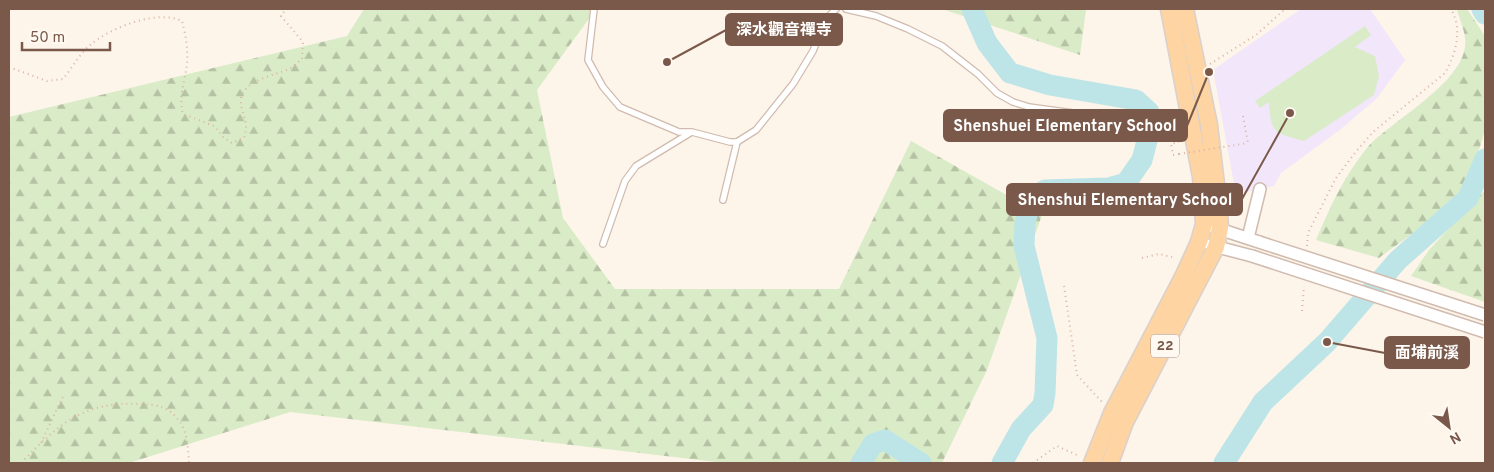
<svg xmlns="http://www.w3.org/2000/svg" width="1494" height="472" font-family="Overpass,'Noto Sans TC',sans-serif">
<defs>
<pattern id="forest-firs" width="22" height="20" patternUnits="userSpaceOnUse" patternTransform="scale(1.25)"><rect width="22" height="20" fill="#d9ecc7"/><path d="M5 1l3.5 6h-7zM16 11l3.5 6h-7z" fill="#b5c2a4"/></pattern>
</defs>
<rect width="100%" height="100%" fill="#fdf4ea"/>
<path fill="#f1e6fa" d="M1301,9H1370L1405,60L1377,98L1341,129L1281,173L1274,186L1236,194L1213,70Z"/>
<path fill="#d9ecc7" d="M1365,26L1371,35L1355,47L1375,56L1379,76L1374,95L1304,141C1274,133 1271,134 1269,102L1260,108L1255,101Z"/>
<g fill="url(#forest-firs)">
<path d="M364,9H596L537,90L563,218L615,289H839L911,141L1042,215L987,370L942,463H725L290,412L129,463H9V117L347,36Z"/>
<path d="M942,9H1086L1080,55Z"/>
<path d="M1457,9H1467L1485,36V128C1481,147 1472,171 1462,189C1449,211 1401,241 1379,258L1316,240C1330,207 1344,176 1367,148C1391,120 1471,80 1465,38C1464,28 1459,18 1457,9Z"/>
<path d="M1485,190V302L1411,276L1429,250Z"/>
</g>
<g fill="none" stroke-linecap="round" stroke-linejoin="round">
<g stroke="#bde5e8" stroke-width="21">
<path d="M972,9L987,43L1010,73L1050,85L1136,100L1149,112L1150,129L1142,160L1126,183L1108,188L1045,190L1031,198L1025,223L1024,246L1047,338L1045,393L1043,405L1021,429L1002,463"/>
<path d="M1482,9L1485,14"/>
<path d="M861,463L873,444L885,440L921,463"/>
<path d="M1224,463L1263,402L1327,342L1398,260L1468,198L1485,159"/>
</g>
<defs>
<g id="lane">
<path d="M594,9L588,60L603,87L620,107L679,132H692L730,142H737L756,130L793,84L813,51L825,20L836,9"/>
<path d="M846,9L876,16L908,29L942,46L978,74L997,93L1013,102L1029,107L1190,129"/>
<path d="M723,200L737,142"/>
<path d="M603,244L625,181L636,166L690,133"/>
</g>
<g id="street">
<path d="M1213,227L1259,242"/>
<path d="M1248,238L1260,189"/>
<path d="M1210,245L1252,256"/>
</g>
<g id="primary">
<path d="M1092,463L1112,413L1183,277L1199,242L1204,224L1201,177L1169,9"/>
<path d="M1110,463L1125,422L1216,247L1220,228L1218,201L1209,125L1185,9"/>
</g>
</defs>
<use href="#lane" stroke="#d1bbae" stroke-width="8"/>
<use href="#street" stroke="#d1bbae" stroke-width="14"/>
<use href="#primary" stroke="#dad1cd" stroke-width="19"/>
<g stroke="#dab4a3" stroke-width="2" stroke-dasharray="1 4" stroke-linecap="butt">
<path d="M1210,64L1256,35L1285,9"/>
<path d="M9,67L47,81L63,79C72,68 79,55 89,46C109,28 157,9 182,21C186,35 188,50 187,64C185,81 178,98 183,114L214,126L224,138L232,143L244,138C250,118 240,115 241,99C243,80 276,75 289,69C294,66 298,62 302,59L303,42L281,16L286,9"/>
<path d="M1243,116L1248,143"/>
<path d="M1179,154L1173,155L1171,144L1179,142"/>
<path d="M1307,246L1308,233L1336,178L1354,154L1373,132L1445,73C1456,53 1463,30 1451,9"/>
<path d="M1142,258L1159,254L1176,258"/>
<path d="M1064,286L1077,375L1102,402"/>
<path d="M1302,311L1304,286"/>
<path d="M41,443L64,394"/>
<path d="M21,463C59,424 83,401 140,404C159,405 168,406 180,422C188,433 188,451 189,463"/>
<path d="M1033,463L1057,446L1079,456"/>
</g>
<use href="#lane" stroke="#fff" stroke-width="5.5"/>
<use href="#street" stroke="#fff" stroke-width="11"/>
<use href="#primary" stroke="#fdd4a2" stroke-width="16"/>
<defs>
<g id="street-bridge">
<path d="M1259,242L1485,315"/>
<path d="M1252,256L1485,332"/>
</g>
</defs>
<use href="#street-bridge" stroke="#d1bbae" stroke-width="14" stroke-linecap="butt"/>
<path stroke="#dab4a3" stroke-width="2" stroke-dasharray="1 4" stroke-linecap="butt" d="M1179,154L1248,143"/>
<use href="#street-bridge" stroke="#fff" stroke-width="11"/>
</g>
<g text-anchor="middle" dominant-baseline="central" stroke-width="4" stroke-linejoin="round" paint-order="stroke">
<rect fill="#fff9f1" stroke="#a2897d" stroke-width="1" x="1151" y="334.5" width="28" height="23" rx="4"/>
<g font-size="14" font-weight="bold" fill="#7a594b">
<text x="1165" y="346">22</text>
</g>
</g>
<path fill="none" stroke="#7a594b" stroke-width="2" d="M667 62L726 30M1209 72L1187 126M1290 113L1242 199M1327 342L1385 353"/>
<g fill="#7a594b" stroke="#fff9f1" stroke-width="2">
<circle cx="667" cy="62" r="5"/>
<circle cx="1209" cy="72" r="5"/>
<circle cx="1290" cy="113" r="5"/>
<circle cx="1327" cy="342" r="5"/>
</g>
<g fill="#7a594b" stroke="#7a594b" stroke-width="2">
<rect x="726" y="14" width="116" height="31" rx="5"/>
<rect x="944" y="110" width="243" height="31" rx="5"/>
<rect x="1007" y="184" width="235" height="31" rx="5"/>
<rect x="1385" y="337" width="84" height="31" rx="5"/>
</g>
<g font-size="16" text-anchor="middle" font-weight="bold" fill="#fff">
<text x="784" y="35">深水觀音禪寺</text>
<text x="1065" y="131">Shenshuei Elementary School</text>
<text x="1125" y="205">Shenshui Elementary School</text>
<text x="1427" y="358">面埔前溪</text>
</g>
<rect width="1494" height="472" fill="none" stroke="#7a594b" stroke-width="20"/>
<g transform="translate(1449 427) rotate(150)" stroke="#fff9f1" stroke-width="4" paint-order="stroke">
<path d="M0-4L9 19L0 12L-9 19Z" fill="#7a594b"/>
<text y="-8" font-size="14" font-weight="bold" text-anchor="middle" fill="#7a594b">N</text>
</g>
<path d="M22 42v8h88v-8" fill="none" stroke="#7a594b" stroke-width="2.5"/>
<text x="30" y="42" font-size="15" fill="#7a594b" stroke="#fff9f1" stroke-width="4" paint-order="stroke">50 m</text>
</svg>
